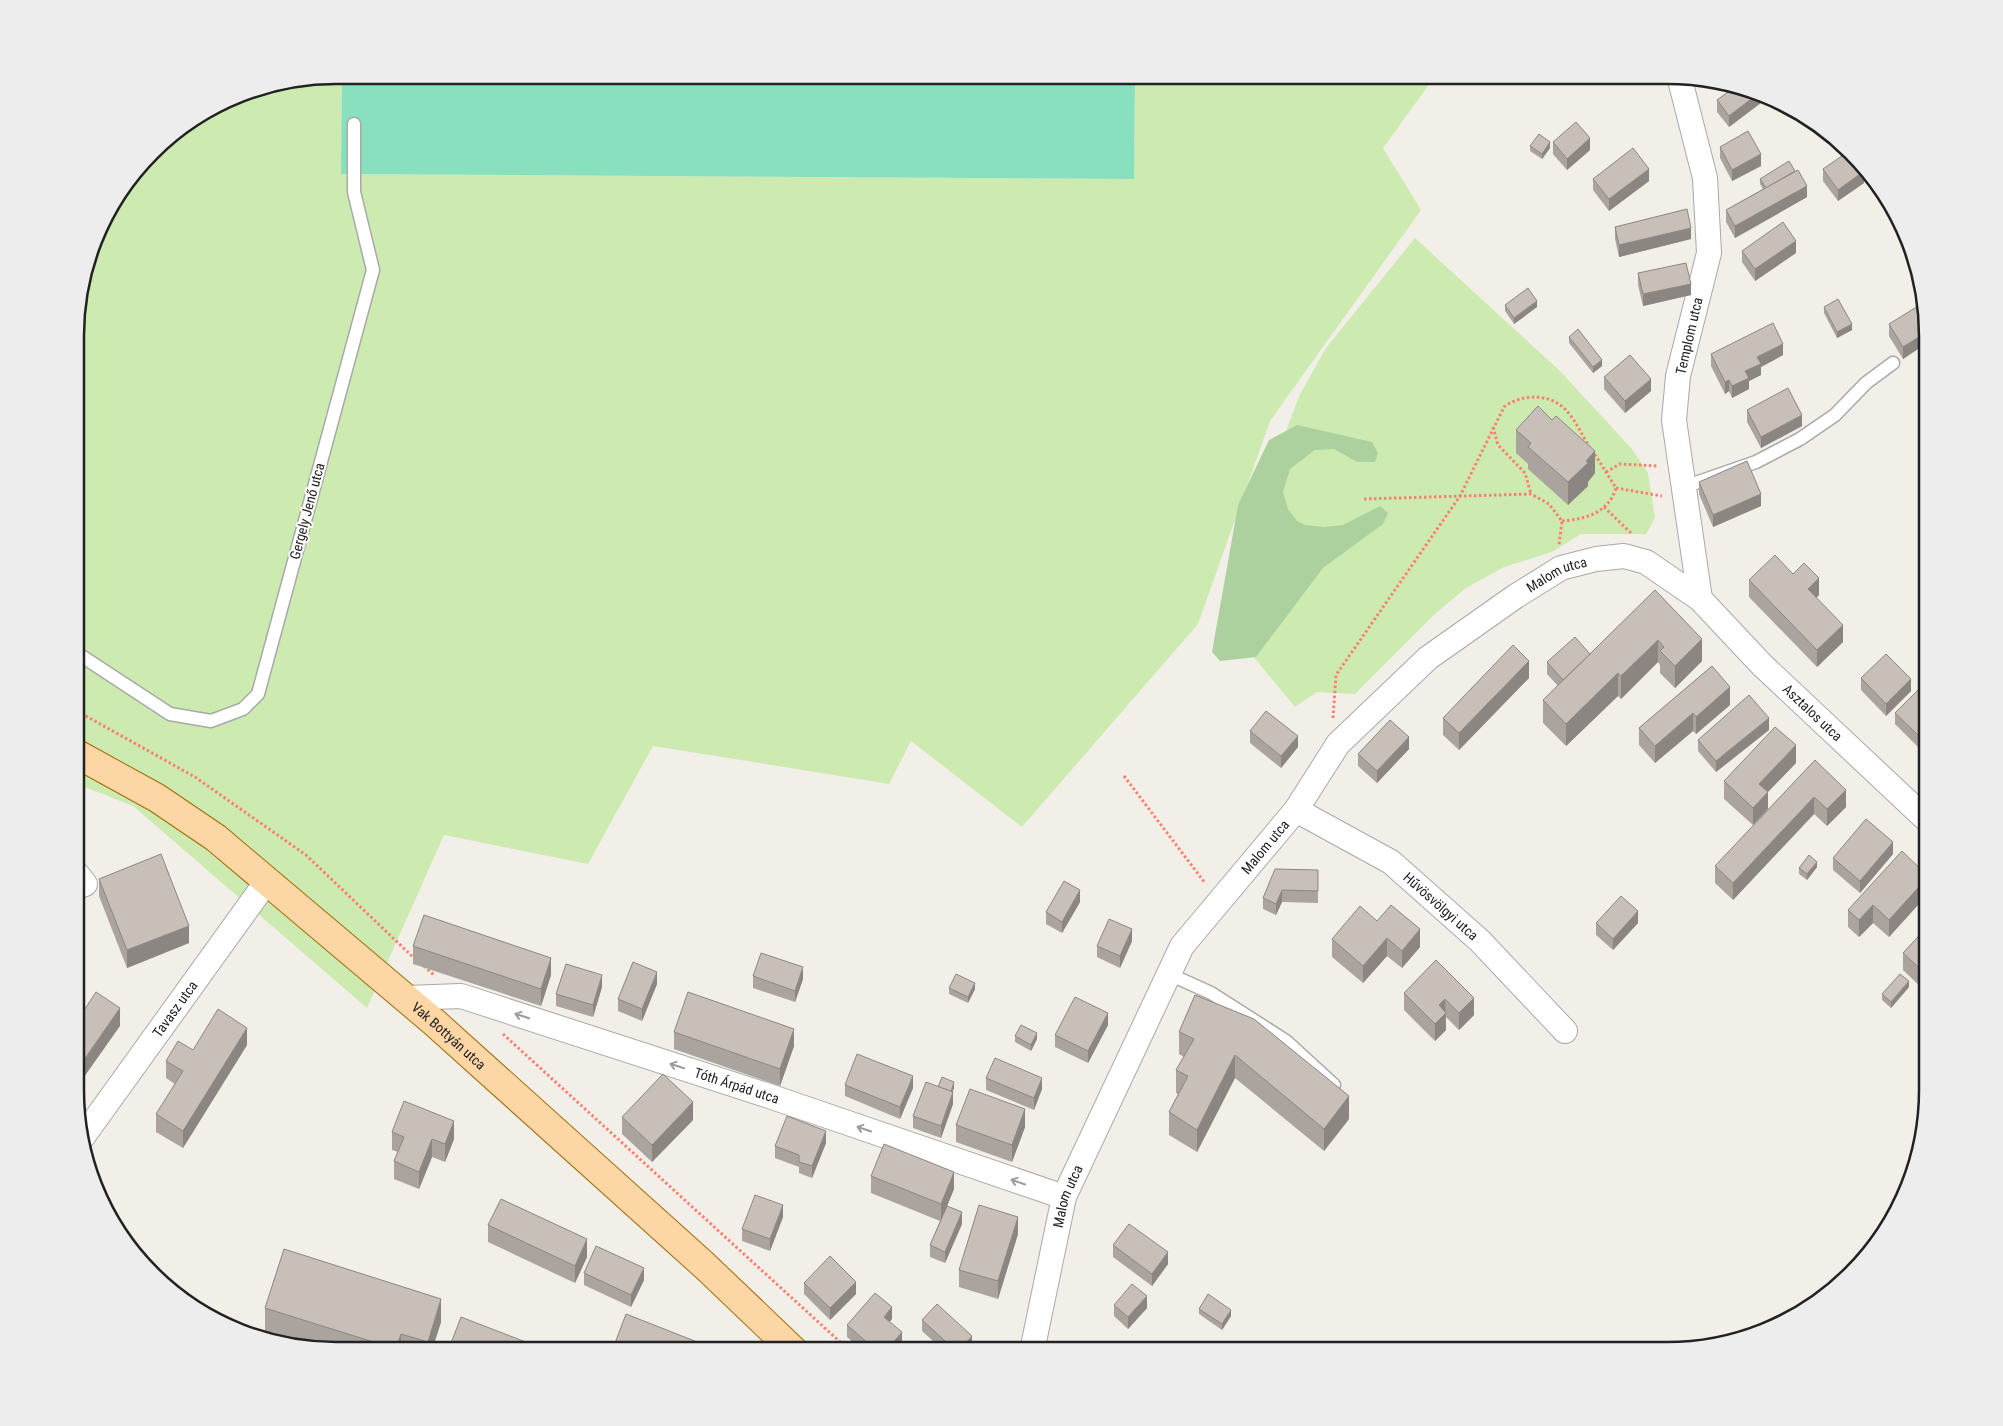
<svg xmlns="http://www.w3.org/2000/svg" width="2003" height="1426" font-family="'Roboto Condensed',sans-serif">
<rect width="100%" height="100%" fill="#f2efe9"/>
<g fill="#cdebb0">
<path d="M335,75H342L341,174L1134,179L1135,75H1436L1383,148L1421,210L1270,421L1198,624L1022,827L911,741L889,784L653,746L588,864L444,835L367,1008L133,806L77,784V302L102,220L164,140L236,95Z"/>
<path d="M1415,238L1560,371L1632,449L1648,473L1655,518L1646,534H1581L1552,552L1504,567L1466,588L1436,613L1355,694L1317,692L1295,707L1238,638L1277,455L1300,394L1326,348Z"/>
</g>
<path fill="#add19e" d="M1297,425L1372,442L1378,453L1375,462H1357L1334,449L1315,450L1290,469L1283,492L1288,509L1297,521L1305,525L1324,527L1343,525L1380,506L1388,513L1383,524L1323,568L1256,657L1220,661L1212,652L1238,505L1269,440Z"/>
<path fill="#88e0be" d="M342,75H1135L1134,179L341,174Z"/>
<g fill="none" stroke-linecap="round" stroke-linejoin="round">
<defs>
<g id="service">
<path d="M1684,487L1756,462L1800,439L1835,415L1866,383L1893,363"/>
<path d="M77,653L170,714L211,721L243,709L258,694L373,270L354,192V124"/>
<path d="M1169,974L1211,993L1286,1041L1334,1085"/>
</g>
<g id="minor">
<path d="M1679,76L1705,178L1709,253L1678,376L1674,420L1700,599"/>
<path id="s1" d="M1296,810L1391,862L1480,941L1565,1031"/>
<path d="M77,874L85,884L77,887"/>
<path id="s2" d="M406,998L461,996L769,1096L1064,1197"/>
<path id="s3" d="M82,1138L267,881"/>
<path id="s4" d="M1032,1351L1064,1197L1182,946L1296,810L1338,744L1428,658L1516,596L1561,568L1596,559L1624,556L1646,562L1700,599L1762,665L1927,820"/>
</g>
<g id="primary">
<path id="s5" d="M77,754L157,798L216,838L435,1023L705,1266L794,1351"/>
</g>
</defs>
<use href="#service" stroke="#a9a9a9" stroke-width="15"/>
<use href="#minor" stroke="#a9a9a9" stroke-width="26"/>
<use href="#primary" stroke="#a06b00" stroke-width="30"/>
<g stroke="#fa8072" stroke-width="3" stroke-dasharray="2.5 2.5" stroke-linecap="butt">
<path d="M1493,427L1498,445L1525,473L1531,494"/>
<path d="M1606,472L1620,464L1658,466"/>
<path d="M1616,488L1662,496"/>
<path d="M1364,499L1531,494L1549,504L1562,521L1559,545"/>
<path d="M1604,507L1632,534"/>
<path d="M1562,521C1586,519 1608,513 1616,488L1594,453"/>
<path d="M77,711L195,777L306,855L415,959"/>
<path d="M1333,718L1336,675L1460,496L1504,407C1521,394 1549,393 1565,409C1575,419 1582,435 1589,446"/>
<path d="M1124,776L1205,883"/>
<path d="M424,966L434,975"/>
<path d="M503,1034L850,1351"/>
</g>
<use href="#service" stroke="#fff" stroke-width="12"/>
<use href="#minor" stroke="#fff" stroke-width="24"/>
<use href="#primary" stroke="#fcd6a4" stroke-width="28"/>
</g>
<g fill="#aba49e">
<path d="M1766,97V99L1729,127L1717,112V100Z"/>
<path d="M1553,142L1590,150L1567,170L1553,154Z"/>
<path d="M1530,146L1550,148L1542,159L1530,151Z"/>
<path d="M1720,147L1761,166L1732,181L1720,158Z"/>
<path d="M1823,169L1864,183L1838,201L1823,181Z"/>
<path d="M1593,179L1649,181L1609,211L1593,190Z"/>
<path d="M1760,179L1807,197L1735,238L1726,222V210L1763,189L1760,184Z"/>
<path d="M1615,227L1691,239L1619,257L1615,239Z"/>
<path d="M1742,251L1796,253L1755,281L1742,262Z"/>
<path d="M1638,273L1691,295L1643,306L1638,285Z"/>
<path d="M1505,305L1537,307L1514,324L1505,311Z"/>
<path d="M1824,307L1852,330L1837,338L1824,313Z"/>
<path d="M1927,319V343L1903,359L1889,336V324Z"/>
<path d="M1569,337L1602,366L1593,373L1569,343Z"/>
<path d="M1711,354L1783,355L1761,367V375L1749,381V389L1732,398L1729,391L1725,394L1711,366Z"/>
<path d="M1604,377L1651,391L1625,413L1604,389Z"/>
<path d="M1747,410L1802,426L1761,448L1747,422Z"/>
<path d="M1516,430L1595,473L1588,482V486L1568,505L1528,469V464L1516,453Z"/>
<path d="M1699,482L1761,506L1713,527L1699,494Z"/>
<path d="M1793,574L1819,595L1816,598L1843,642L1817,667L1749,597V580Z"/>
<path d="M1655,590L1702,661L1675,688L1660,673V665L1658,662L1621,699L1618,696L1566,746L1543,723V700L1558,686L1547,674V662L1590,654Z"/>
<path d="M1712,666L1730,705L1696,734L1693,731L1655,763L1639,745V728Z"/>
<path d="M1529,678L1459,750L1443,735V718Z"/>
<path d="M1861,678L1911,691L1886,716L1861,690Z"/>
<path d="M1927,698V741L1920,749L1895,724V713Z"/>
<path d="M1769,730L1716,772L1698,751V740Z"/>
<path d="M1250,731L1298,747L1281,768L1250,743Z"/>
<path d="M1927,745V763L1924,759V748Z"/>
<path d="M1409,749L1377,783L1358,766V754Z"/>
<path d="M1815,760L1846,807L1827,826L1814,814L1733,900L1715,883V866Z"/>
<path d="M1796,763L1768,792L1753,825L1724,799V781Z"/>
<path d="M1893,854L1860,893L1833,870V858Z"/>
<path d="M1817,867L1807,880L1799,874V868Z"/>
<path d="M1318,870V903L1282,902L1276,915L1263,909V898Z"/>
<path d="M1927,875V895L1889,937L1873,923L1859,937L1848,927V910Z"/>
<path d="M99,879L189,943L127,968L99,896Z"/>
<path d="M1080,902L1062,933L1046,924V912Z"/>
<path d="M1377,921L1420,947L1402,968L1387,956L1363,983L1332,957V939Z"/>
<path d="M1596,923H1638L1613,950L1596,935Z"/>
<path d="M1927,927V993L1903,970V953Z"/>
<path d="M1132,941L1120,968L1097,957V946Z"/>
<path d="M413,946L551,975L541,1006L413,964Z"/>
<path d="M1436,960L1474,1015L1459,1030L1446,1017V1030L1435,1041L1404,1010V993Z"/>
<path d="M753,976L803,979L795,1002L753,988Z"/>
<path d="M657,984L642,1021L618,1011V999Z"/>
<path d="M602,987L593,1017L556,1006V994Z"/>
<path d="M1909,987L1891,1008L1882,1000V994Z"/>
<path d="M949,988L975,989L968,1003L949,994Z"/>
<path d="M1195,995L1349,1119L1324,1151L1235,1078L1197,1152L1169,1135V1112L1178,1094L1176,1093V1070L1184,1057L1179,1054V1032Z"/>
<path d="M1108,1025L1088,1063L1055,1047V1035Z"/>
<path d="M674,1032L794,1046L780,1086L674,1049Z"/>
<path d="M1015,1036L1037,1039L1031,1051L1015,1042Z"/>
<path d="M247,1045L183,1148L156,1132V1114L175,1084L166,1078V1061L193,1050Z"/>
<path d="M986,1078L1042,1089L1034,1110L986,1090Z"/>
<path d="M845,1085L913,1088L900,1119L845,1096Z"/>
<path d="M938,1087L954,1088L952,1092L953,1104L941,1138L913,1128V1116Z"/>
<path d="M622,1117L693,1120L652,1162L622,1134Z"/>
<path d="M956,1125L1025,1127L1012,1162L956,1142Z"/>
<path d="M392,1132L454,1139L445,1162L432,1157L419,1189L394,1179V1161L398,1152L392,1150Z"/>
<path d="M826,1143L812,1178L799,1173V1167L775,1158V1146Z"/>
<path d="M871,1176L954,1189L947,1206L962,1224L945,1263L930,1257V1245L940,1221L871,1193Z"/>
<path d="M783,1217L770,1251L742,1241V1229Z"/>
<path d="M488,1225L587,1257L575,1283L488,1242Z"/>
<path d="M1018,1234L998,1299L959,1287V1270Z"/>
<path d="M1113,1245L1168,1264L1152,1286L1113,1257Z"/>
<path d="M584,1273L644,1280L631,1307L584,1285Z"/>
<path d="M804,1283L856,1294L830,1320L804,1294Z"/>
<path d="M1114,1305L1147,1308L1128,1329L1114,1316Z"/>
<path d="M265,1308L441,1322L432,1350H328L265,1331Z"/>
<path d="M1199,1309L1231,1316L1222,1330L1199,1314Z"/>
<path d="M892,1319L889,1322L902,1344L896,1351H863L847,1337V1325Z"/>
<path d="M922,1320L972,1348L970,1351H944L922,1331Z"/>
</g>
<g fill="#8b8681">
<path d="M1759,93L1766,97V99L1729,127V116Z"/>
<path d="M1590,138V150L1567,170V159Z"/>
<path d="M1550,142V148L1542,159V154Z"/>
<path d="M1761,154V166L1732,181V170Z"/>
<path d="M1649,169V181L1609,211V199Z"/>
<path d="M1864,171V183L1838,201V190Z"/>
<path d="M1807,186V197L1735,238V226Z"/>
<path d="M1691,228V239L1619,257V245Z"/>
<path d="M1796,241V253L1755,281V269Z"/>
<path d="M1691,284V295L1643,306V294Z"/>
<path d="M1537,301V307L1514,324V318Z"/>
<path d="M1852,324V330L1837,338V332Z"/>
<path d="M1927,332V343L1903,359V347Z"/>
<path d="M1783,344V355L1761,367V375L1749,381V389L1732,398V386L1757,357Z"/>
<path d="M1602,360V366L1593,373V367Z"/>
<path d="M1651,379V391L1625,413V401Z"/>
<path d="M1729,380V391L1725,394V382Z"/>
<path d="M1802,415V426L1761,448V437Z"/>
<path d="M1595,451V473L1588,482V486L1568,505V482Z"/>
<path d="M1761,494V506L1713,527V515Z"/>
<path d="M1819,578V595L1808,606V589Z"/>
<path d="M1843,625V642L1817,667V650Z"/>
<path d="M1702,639V661L1675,688V666Z"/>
<path d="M1658,640V662L1621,699V676Z"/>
<path d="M1529,661V678L1459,750V733Z"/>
<path d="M1618,673V696L1566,746V724Z"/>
<path d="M1911,679V691L1886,716V704Z"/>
<path d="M1730,687V705L1696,734V717Z"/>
<path d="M1693,713V731L1655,763V746Z"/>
<path d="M1769,718V730L1716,772V761Z"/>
<path d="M1927,730V741L1920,749V737Z"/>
<path d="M1298,736V747L1281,768V756Z"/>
<path d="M1409,737V749L1377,783V771Z"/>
<path d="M1796,745V763L1759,801V784Z"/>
<path d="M1846,790V807L1827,826V809Z"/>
<path d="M1768,792V809L1753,825V808Z"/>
<path d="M1814,797V814L1733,900V883Z"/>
<path d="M1893,842V854L1860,893V881Z"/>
<path d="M1817,862V867L1807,880V874Z"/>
<path d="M1927,878V895L1889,937V920Z"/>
<path d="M1080,890V902L1062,933V922Z"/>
<path d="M1282,890V902L1276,915V904Z"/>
<path d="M1873,905V923L1859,937V920Z"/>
<path d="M1638,911V923L1613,950V939Z"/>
<path d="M189,926V943L127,968V950Z"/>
<path d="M1132,929V941L1120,968V956Z"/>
<path d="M1420,929V947L1402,968V951Z"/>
<path d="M1387,938V956L1363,983V966Z"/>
<path d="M551,958V975L541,1006V989Z"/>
<path d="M803,967V979L795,1002V991Z"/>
<path d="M657,972V984L642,1021V1009Z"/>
<path d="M602,975V987L593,1017V1005Z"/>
<path d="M1909,981V987L1891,1008V1002Z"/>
<path d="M975,983V989L968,1003V997Z"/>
<path d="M1474,998V1015L1459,1030V1013Z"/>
<path d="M1445,999L1446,1030L1435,1041V1024L1439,1005Z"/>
<path d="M120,1008V1026L77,1087V1070Z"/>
<path d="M1108,1013V1025L1088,1063V1051Z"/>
<path d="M247,1028V1045L183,1148V1131Z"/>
<path d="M794,1029V1046L780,1086V1069Z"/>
<path d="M1037,1033V1039L1031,1051V1045Z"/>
<path d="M1235,1055V1078L1197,1152V1130Z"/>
<path d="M913,1076V1088L900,1119V1107Z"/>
<path d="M1042,1078V1089L1034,1110V1098Z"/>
<path d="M954,1082V1088L950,1099V1093Z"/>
<path d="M953,1092V1104L941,1138V1126Z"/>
<path d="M1349,1096V1119L1324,1151V1129Z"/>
<path d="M693,1102V1120L652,1162V1145Z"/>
<path d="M1025,1109V1127L1012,1162V1145Z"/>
<path d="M454,1121V1139L445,1162V1144Z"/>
<path d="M826,1131V1143L812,1178V1166Z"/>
<path d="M432,1139V1157L419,1189V1172Z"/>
<path d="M954,1172V1189L941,1221V1204Z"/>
<path d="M783,1205V1217L770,1251V1239Z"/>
<path d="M962,1212V1224L945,1263V1252Z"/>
<path d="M1018,1217V1234L998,1299V1281Z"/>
<path d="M587,1239V1257L575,1283V1266Z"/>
<path d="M1168,1252V1264L1152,1286V1274Z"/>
<path d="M644,1268V1280L631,1307V1295Z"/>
<path d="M856,1282V1294L830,1320V1308Z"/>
<path d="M1147,1296V1308L1128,1329V1317Z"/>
<path d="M441,1299V1322L432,1350H428V1342Z"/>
<path d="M892,1307V1319L884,1328V1317Z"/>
<path d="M1231,1310V1316L1222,1330V1324Z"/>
<path d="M902,1332V1344L896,1351H886Z"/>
<path d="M401,1334V1350H396V1349Z"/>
<path d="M972,1336V1348L970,1351H959Z"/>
</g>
<g fill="#c7bfb8" stroke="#8b8681">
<path d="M1736,86L1752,89L1759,93L1729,116L1717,100Z"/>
<path d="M1576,122L1590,138L1567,159L1553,142Z"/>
<path d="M1748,131L1761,154L1732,170L1720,147Z"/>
<path d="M1539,134L1550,142L1542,154L1530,146Z"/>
<path d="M1633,148L1649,169L1609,199L1593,179Z"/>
<path d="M1849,151L1864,171L1838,190L1823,169Z"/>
<path d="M1789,161L1795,171L1766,188L1760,179Z"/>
<path d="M1798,170L1807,186L1735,226L1726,210Z"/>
<path d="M1687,209L1691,228L1619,245L1615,227Z"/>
<path d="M1783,222L1796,241L1755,269L1742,251Z"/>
<path d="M1686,263L1691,284L1643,294L1638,273Z"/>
<path d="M1528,288L1537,301L1514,318L1505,305Z"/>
<path d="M1838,299L1852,324L1837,332L1824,307Z"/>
<path d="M1923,303L1927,319V332L1903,347L1889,324Z"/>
<path d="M1773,323L1783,344L1757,357L1761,364L1745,371L1749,378L1732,386L1729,380L1725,382L1711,354Z"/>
<path d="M1578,329L1602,360L1593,367L1569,337Z"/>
<path d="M1630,355L1651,379L1625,401L1604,377Z"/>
<path d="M1788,388L1802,415L1761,437L1747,410Z"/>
<path d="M1538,406L1552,420L1556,416L1595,451L1586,461L1588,463L1568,482L1528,447L1531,443L1516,430Z"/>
<path d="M1747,461L1761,494L1713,515L1699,482Z"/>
<path d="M1775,555L1793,574L1804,563L1819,578L1808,589L1843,625L1817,650L1749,580Z"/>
<path d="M1655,590L1702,639L1675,666L1660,651L1664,647L1658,640L1621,676L1618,673L1566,724L1543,700Z"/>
<path d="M1575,637L1590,654L1563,680L1547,662Z"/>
<path d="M1513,645L1529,661L1459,733L1443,718Z"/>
<path d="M1886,654L1911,679L1886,704L1861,678Z"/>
<path d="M1712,666L1730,687L1696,717L1693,713L1655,746L1639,728Z"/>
<path d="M1919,689L1927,698V730L1920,737L1895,713Z"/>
<path d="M1749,695L1769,718L1716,761L1698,740Z"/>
<path d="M1266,711L1298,736L1281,756L1250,731Z"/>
<path d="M1390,720L1409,737L1377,771L1358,754Z"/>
<path d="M1775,727L1796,745L1759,784L1768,792L1753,808L1724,781Z"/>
<path d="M1927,745V751L1924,748Z"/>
<path d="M1815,760L1846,790L1827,809L1814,797L1733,883L1715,866Z"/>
<path d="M1866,819L1893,842L1860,881L1833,858Z"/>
<path d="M1902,851L1927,875V878L1889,920L1873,905L1859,920L1848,910Z"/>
<path d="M161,854L189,926L127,950L99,879Z"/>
<path d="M1809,855L1817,862L1807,874L1799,868Z"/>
<path d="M1275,869L1318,870V891L1282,890L1276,904L1263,898Z"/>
<path d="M1064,881L1080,890L1062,922L1046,912Z"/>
<path d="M1621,896L1638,911L1613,939L1596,923Z"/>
<path d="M1391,905L1420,929L1402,951L1387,938L1363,966L1332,939L1360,906L1377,921Z"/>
<path d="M424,915L551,958L541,989L413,946Z"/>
<path d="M1109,919L1132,929L1120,956L1097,946Z"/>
<path d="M1927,927V975L1903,953Z"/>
<path d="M761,953L803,967L795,991L753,976Z"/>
<path d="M1436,960L1474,998L1459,1013L1445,999L1439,1005L1446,1013L1435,1024L1404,993Z"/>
<path d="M633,962L657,972L642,1009L618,999Z"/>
<path d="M566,964L602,975L593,1005L556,994Z"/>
<path d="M956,974L975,983L968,997L949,988Z"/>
<path d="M1900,974L1909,981L1891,1002L1882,994Z"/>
<path d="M96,992L120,1008L77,1070V1017L79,1018Z"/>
<path d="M688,992L794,1029L780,1069L674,1032Z"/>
<path d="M1195,995L1254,1019L1349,1096L1324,1129L1235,1055L1197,1130L1169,1112L1188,1076L1176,1070L1194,1039L1179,1032Z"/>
<path d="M1075,997L1108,1013L1088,1051L1055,1035Z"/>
<path d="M218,1009L247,1028L183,1131L156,1114L183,1071L166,1061L178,1041L193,1050Z"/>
<path d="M1021,1025L1037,1033L1031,1045L1015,1036Z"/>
<path d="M857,1054L913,1076L900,1107L845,1085Z"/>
<path d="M995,1058L1042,1078L1034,1098L986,1078Z"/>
<path d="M663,1074L693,1102L652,1145L622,1117Z"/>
<path d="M942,1077L954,1082L951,1092L938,1087Z"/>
<path d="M926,1082L953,1092L941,1126L913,1116Z"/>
<path d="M970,1089L1025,1109L1012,1145L956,1125Z"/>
<path d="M404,1101L454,1121L445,1144L432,1139L419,1172L394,1161L404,1137L392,1132Z"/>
<path d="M787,1116L826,1131L812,1166L799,1162V1155L775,1146Z"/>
<path d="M884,1144L954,1172L941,1204L871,1176Z"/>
<path d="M755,1195L783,1205L770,1239L742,1229Z"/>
<path d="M501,1199L587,1239L575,1266L488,1225Z"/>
<path d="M979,1205L1018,1217L998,1281L959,1270Z"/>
<path d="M947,1206L962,1212L945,1252L930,1245Z"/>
<path d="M1129,1224L1168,1252L1152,1274L1113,1245Z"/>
<path d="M596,1246L644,1268L631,1295L584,1273Z"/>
<path d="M284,1249L441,1299L428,1342L401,1334L396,1349L265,1308Z"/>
<path d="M830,1256L856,1282L830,1308L804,1283Z"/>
<path d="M1132,1284L1147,1296L1128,1317L1114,1305Z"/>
<path d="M875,1293L892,1307L884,1317L902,1332L886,1351H877L847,1325Z"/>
<path d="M1208,1294L1231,1310L1222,1324L1199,1309Z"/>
<path d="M937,1304L972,1336L959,1351H956L922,1320Z"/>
<path d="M626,1314L720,1351H612Z"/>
<path d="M461,1317L549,1351H448Z"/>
</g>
<defs><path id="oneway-shaft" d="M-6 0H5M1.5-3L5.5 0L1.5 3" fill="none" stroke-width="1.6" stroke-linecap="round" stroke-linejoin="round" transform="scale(1.25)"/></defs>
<g stroke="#9c9c9c">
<use href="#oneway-shaft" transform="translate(522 1016) rotate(-162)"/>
<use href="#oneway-shaft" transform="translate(677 1066) rotate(-162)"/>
<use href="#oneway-shaft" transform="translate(864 1129) rotate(-161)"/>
<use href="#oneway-shaft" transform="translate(1018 1182) rotate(-161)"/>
</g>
<g text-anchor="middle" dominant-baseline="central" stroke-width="4" stroke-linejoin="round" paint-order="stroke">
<g font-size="14" fill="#222" stroke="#fff">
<text transform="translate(1689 336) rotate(-77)">Templom utca</text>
<text transform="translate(307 511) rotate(-75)">Gergely Jenő utca</text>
<text stroke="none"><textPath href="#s4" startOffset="969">Malom utca</textPath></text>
<text stroke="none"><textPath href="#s4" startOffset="1288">Asztalos utca</textPath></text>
<text stroke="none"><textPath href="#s4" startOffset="564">Malom utca</textPath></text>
<text stroke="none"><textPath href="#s1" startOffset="175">Hűvösvölgyi utca</textPath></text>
<text stroke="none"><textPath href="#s3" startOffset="159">Tavasz utca</textPath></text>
<text stroke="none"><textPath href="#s5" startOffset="468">Vak Bottyán utca</textPath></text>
<text stroke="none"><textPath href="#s2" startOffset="345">Tóth Árpád utca</textPath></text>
<text stroke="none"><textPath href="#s4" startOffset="159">Malom utca</textPath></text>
</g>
</g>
<path d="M0 0H2003V1426H0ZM336 84H1667A252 252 0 0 1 1919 336V1090A252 252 0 0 1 1667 1342H336A252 252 0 0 1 84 1090V336A252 252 0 0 1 336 84Z" fill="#ededed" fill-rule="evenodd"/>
<path fill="none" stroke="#222" stroke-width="2.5" d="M336 84H1667A252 252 0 0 1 1919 336V1090A252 252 0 0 1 1667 1342H336A252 252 0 0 1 84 1090V336A252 252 0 0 1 336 84Z"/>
</svg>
